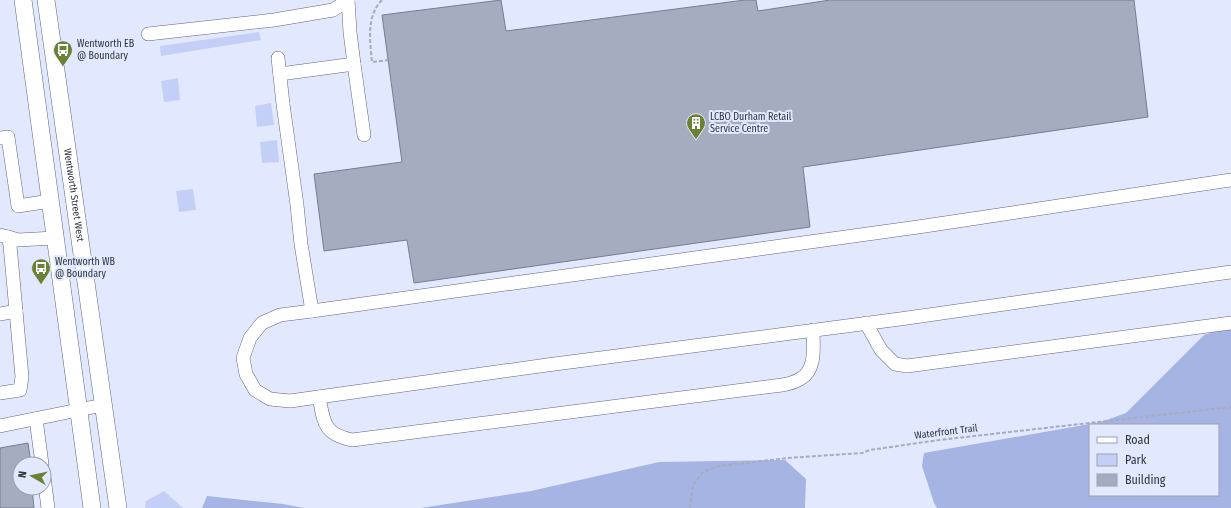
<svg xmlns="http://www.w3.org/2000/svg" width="1231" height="508" font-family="'Fira Sans Condensed',sans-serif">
<rect width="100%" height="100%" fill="#e2e9ff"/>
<g fill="#c3cff6">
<path d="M259,32L261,40L161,56L160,46Z"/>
<path d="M178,78L180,100L164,102L161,81Z"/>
<path d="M271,103L274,125L257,127L255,106Z"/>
<path d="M277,140L279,162L262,163L260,142Z"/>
<path d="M193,189L196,210L179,212L176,191Z"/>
<path d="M164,491L183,508H145L146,501Z"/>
</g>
<g fill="#a6b4e3" fill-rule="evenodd">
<path d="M1231,326V508H937L934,503L922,466L924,453L1101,422L1126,413L1204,335ZM1090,425H1218V495H1090Z"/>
<path d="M785,460L806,479L805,508H421L531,491L659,462Z"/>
<path d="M207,496L283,504L304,508H202Z"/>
</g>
<g fill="#a5acc0" stroke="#777d90">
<path d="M501,0L506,31L745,0H756L758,11L830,0H1134L1148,117L803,167L810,227L414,283L407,240L324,251L314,174L402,162L382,15Z"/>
<path d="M28,443L31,464H20V488H32L34,508H0V448Z"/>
</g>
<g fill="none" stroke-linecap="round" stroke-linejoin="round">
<defs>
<g id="minor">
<path d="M148,34L274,20L333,10L348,0"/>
<path d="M278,58L283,104L297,205L301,244L312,311L918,227L1231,180"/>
<path d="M354,64L364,135"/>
<path d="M280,74L354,64L350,32L348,0"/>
<path d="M0,138L8,137L18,206L50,201"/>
<path d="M0,235L8,237L10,245L22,377L20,390L0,393"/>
<path d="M8,237L18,240L55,238"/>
<path d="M312,311L280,315L262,323L250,338L243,358L246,374L255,390L270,399L290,401L547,365L900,319L1231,272"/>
<path d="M0,314L16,311"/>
<path d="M866,323L881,350L895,364L907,366L1231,323"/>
<path d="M319,397C324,422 323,434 352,440L782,385C788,384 795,382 800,379C817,370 813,346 813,330"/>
<path d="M36,419L42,464"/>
<path d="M0,426L103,405"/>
<path d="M44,477L48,508"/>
</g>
<g id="major">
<path d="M23,0L92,508"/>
<path id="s1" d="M46,0L118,508"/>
</g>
</defs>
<use href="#minor" stroke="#606578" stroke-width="14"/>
<use href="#major" stroke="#606578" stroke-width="18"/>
<g stroke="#a6abbd" stroke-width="2" stroke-dasharray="4 2" stroke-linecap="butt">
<path d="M382,0C366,16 370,41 372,62L388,60"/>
<path d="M690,508L693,485L703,472L719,466L788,458L862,453L870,450L939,440L1231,407"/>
</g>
<use href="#minor" stroke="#fff" stroke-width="13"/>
<use href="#major" stroke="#fff" stroke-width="17"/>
</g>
<defs>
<symbol id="bus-pin" viewBox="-11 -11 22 30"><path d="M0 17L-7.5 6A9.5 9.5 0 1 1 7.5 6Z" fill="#6b8133" stroke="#e2e9ff"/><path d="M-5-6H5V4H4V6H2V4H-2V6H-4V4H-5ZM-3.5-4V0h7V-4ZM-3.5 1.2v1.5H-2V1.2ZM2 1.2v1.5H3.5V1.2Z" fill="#fff"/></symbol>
<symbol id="building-pin" viewBox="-11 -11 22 30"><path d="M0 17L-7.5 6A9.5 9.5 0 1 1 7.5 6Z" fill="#6b8133" stroke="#e2e9ff"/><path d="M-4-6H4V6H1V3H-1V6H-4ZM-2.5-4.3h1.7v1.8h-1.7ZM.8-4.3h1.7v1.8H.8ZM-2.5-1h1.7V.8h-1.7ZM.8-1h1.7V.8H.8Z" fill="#fff"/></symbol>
</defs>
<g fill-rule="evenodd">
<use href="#bus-pin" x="52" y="39" width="22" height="30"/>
<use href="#building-pin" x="685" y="112" width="22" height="30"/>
<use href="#bus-pin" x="30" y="257" width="22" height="30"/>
</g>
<g text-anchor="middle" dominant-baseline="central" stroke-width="4" stroke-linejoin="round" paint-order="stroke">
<g font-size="10" fill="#31343c" stroke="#e2e9ff" text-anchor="start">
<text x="77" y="44">Wentworth EB<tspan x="77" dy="12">@ Boundary</tspan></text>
<text x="710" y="117">LCBO Durham Retail<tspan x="710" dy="12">Service Centre</tspan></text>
<text x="55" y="262">Wentworth WB<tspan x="55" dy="12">@ Boundary</tspan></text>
</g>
<g font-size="10" fill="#31343c" stroke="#e2e9ff">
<text stroke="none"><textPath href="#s1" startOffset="197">Wentworth Street West</textPath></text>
<text transform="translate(946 432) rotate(-7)">Waterfront Trail</text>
</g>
</g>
<rect x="1089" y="424" width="130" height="72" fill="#e2e9ff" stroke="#9ba1b1"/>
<rect x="1097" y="437" width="20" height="6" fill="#ffffff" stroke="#9ba1b1"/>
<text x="1125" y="444" font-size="12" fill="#31343c">Road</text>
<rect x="1097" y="454" width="20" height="12" fill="#c3cff6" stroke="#9ba1b1"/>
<text x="1125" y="464" font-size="12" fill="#31343c">Park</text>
<rect x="1097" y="474" width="20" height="12" fill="#a5acc0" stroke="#9ba1b1"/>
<text x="1125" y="484" font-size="12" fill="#31343c">Building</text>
<g transform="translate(32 476) rotate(279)"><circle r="19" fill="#e2e9ff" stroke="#9ba1b1"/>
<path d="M0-3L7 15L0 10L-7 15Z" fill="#6b8133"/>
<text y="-6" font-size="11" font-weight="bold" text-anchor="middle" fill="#31343c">N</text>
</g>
</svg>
